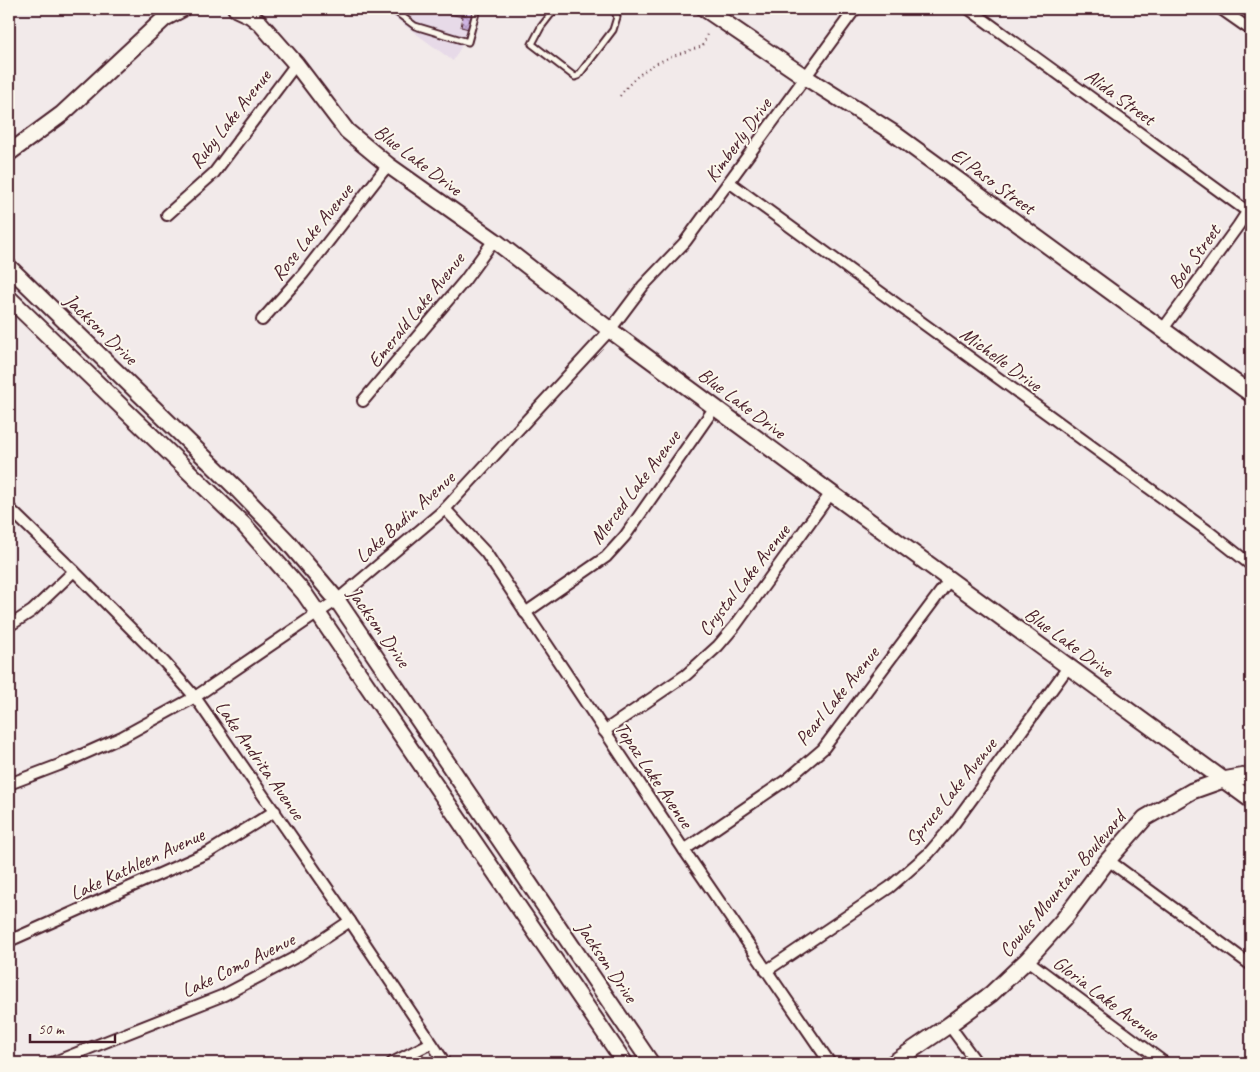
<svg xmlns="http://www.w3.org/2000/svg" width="1260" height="1072" font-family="Caveat,sans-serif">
<defs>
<pattern id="building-cross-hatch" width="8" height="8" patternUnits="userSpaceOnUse" patternTransform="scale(1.25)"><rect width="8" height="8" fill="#ceb4e2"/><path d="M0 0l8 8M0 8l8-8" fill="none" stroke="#b29ac2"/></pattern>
</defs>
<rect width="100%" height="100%" fill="#f2eaea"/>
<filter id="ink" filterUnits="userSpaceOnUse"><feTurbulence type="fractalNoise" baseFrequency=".02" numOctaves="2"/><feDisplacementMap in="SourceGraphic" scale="10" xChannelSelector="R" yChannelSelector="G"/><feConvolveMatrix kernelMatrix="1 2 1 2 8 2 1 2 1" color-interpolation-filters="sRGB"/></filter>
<g filter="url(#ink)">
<path fill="#e7dae8" d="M383,9H482L453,61Z"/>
<path fill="url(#building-cross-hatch)" stroke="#4a1f2b" d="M426,9H474L469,29L461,27L463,17Z"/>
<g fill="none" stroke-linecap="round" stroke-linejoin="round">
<defs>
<g id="lane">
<path d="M392,9L415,26L468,42L477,9"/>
<path d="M555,9L541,27L532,44L575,77L578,76L613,30L617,17L614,9"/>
</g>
<g id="street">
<path d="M969,9L1251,214"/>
<path d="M1221,9L1251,30"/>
<path d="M729,182L1208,531L1251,565"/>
<path d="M167,215L214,173L296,64"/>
<path d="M262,320L303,274L388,165"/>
<path d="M1163,329L1238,226L1251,206"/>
<path d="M363,401L465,280L494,240"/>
<path d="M9,508L74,571L165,663L195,697L350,921L445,1063"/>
<path d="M445,509L486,553L684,850L830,1063"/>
<path d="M525,613L606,557L625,536L715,407"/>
<path d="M9,626L32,611L74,571"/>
<path d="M604,731L686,675L718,646L735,626L831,493"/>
<path d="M9,784L59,765L122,737L195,697L337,600L445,509L610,330L643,286L685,242L855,9"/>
<path d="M684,850L789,778L823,749L950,579"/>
<path d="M1108,860L1251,965"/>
<path d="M9,941L209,852L275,811"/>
<path d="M1027,960L1165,1063"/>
<path d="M766,971L890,887L929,853L953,825L1069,666"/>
<path d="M949,1025L977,1063"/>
<path d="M52,1063L224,995L296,957L350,921"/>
<path d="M392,1063L431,1043"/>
</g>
<g id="secondary">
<path d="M236,9L251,16L260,23L296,64L347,131L388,165L494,240L610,330L831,493L1251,800"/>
<path d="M705,9L805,77L892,132L1251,394"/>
<path d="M9,153L62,114L165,18L182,9"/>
<path d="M9,267L236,488L287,541L337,600L651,1063"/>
<path d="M9,298L244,525L304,593L625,1063"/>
<path d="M893,1063L949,1025L991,994L1027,960L1063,920L1108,860L1145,818L1192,791L1223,780L1251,775"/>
</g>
</defs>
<use href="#lane" stroke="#4a1f2b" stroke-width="9"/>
<use href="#street" stroke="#4a1f2b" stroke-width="14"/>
<use href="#secondary" stroke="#4a1f2b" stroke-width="19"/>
<path stroke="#4a1f2b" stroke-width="2" stroke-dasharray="1 4" stroke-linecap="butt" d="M620,96C643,64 666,58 703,46L708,31"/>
<use href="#lane" stroke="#fbf7ec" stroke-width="5"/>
<use href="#street" stroke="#fbf7ec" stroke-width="10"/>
<use href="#secondary" stroke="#fbf7ec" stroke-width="15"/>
</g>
</g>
<g text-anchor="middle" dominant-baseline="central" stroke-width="4" stroke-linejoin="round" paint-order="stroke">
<g font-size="20" fill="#4a1f2b" stroke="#fbf7ec">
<text transform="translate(1120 97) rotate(36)">Alida Street</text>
<text transform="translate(230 119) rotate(-52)">Ruby Lake Avenue</text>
<text transform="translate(738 140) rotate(-54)">Kimberly Drive</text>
<text transform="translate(418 160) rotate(37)">Blue Lake Drive</text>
<text transform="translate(993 181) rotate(36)">El Paso Street</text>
<text transform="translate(312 232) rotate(-51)">Rose Lake Avenue</text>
<text transform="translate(1194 257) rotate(-54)">Bob Street</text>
<text transform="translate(416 310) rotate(-51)">Emerald Lake Avenue</text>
<text transform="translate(101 329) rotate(44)">Jackson Drive</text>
<text transform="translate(1001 359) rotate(36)">Michelle Drive</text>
<text transform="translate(742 403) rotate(37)">Blue Lake Drive</text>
<text transform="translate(635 487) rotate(-53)">Merced Lake Avenue</text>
<text transform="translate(405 517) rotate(-42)">Lake Badin Avenue</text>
<text transform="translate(744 580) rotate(-52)">Crystal Lake Avenue</text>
<text transform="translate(379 627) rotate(55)">Jackson Drive</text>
<text transform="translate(1069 642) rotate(36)">Blue Lake Drive</text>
<text transform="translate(837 696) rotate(-51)">Pearl Lake Avenue</text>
<text transform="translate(260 760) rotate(55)">Lake Andrita Avenue</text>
<text transform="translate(654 775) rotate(56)">Topaz Lake Avenue</text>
<text transform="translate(951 792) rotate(-51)">Spruce Lake Avenue</text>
<text transform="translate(137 864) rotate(-25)">Lake Kathleen Avenue</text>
<text transform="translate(1062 884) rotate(-50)">Cowles Mountain Boulevard</text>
<text transform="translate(607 962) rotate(56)">Jackson Drive</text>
<text transform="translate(238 965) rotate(-26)">Lake Como Avenue</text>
<text transform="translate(1106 998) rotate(37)">Gloria Lake Avenue</text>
</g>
</g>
<rect width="1260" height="1072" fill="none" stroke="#fbf7ec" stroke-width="30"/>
<rect x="15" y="15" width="1230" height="1042" fill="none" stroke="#4a1f2b" stroke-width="2" filter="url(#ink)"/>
<path d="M30 1034v8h85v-8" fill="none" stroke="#4a1f2b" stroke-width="2.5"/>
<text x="38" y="1034" font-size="15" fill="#4a1f2b" stroke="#fbf7ec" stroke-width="4" paint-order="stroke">50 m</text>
</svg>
